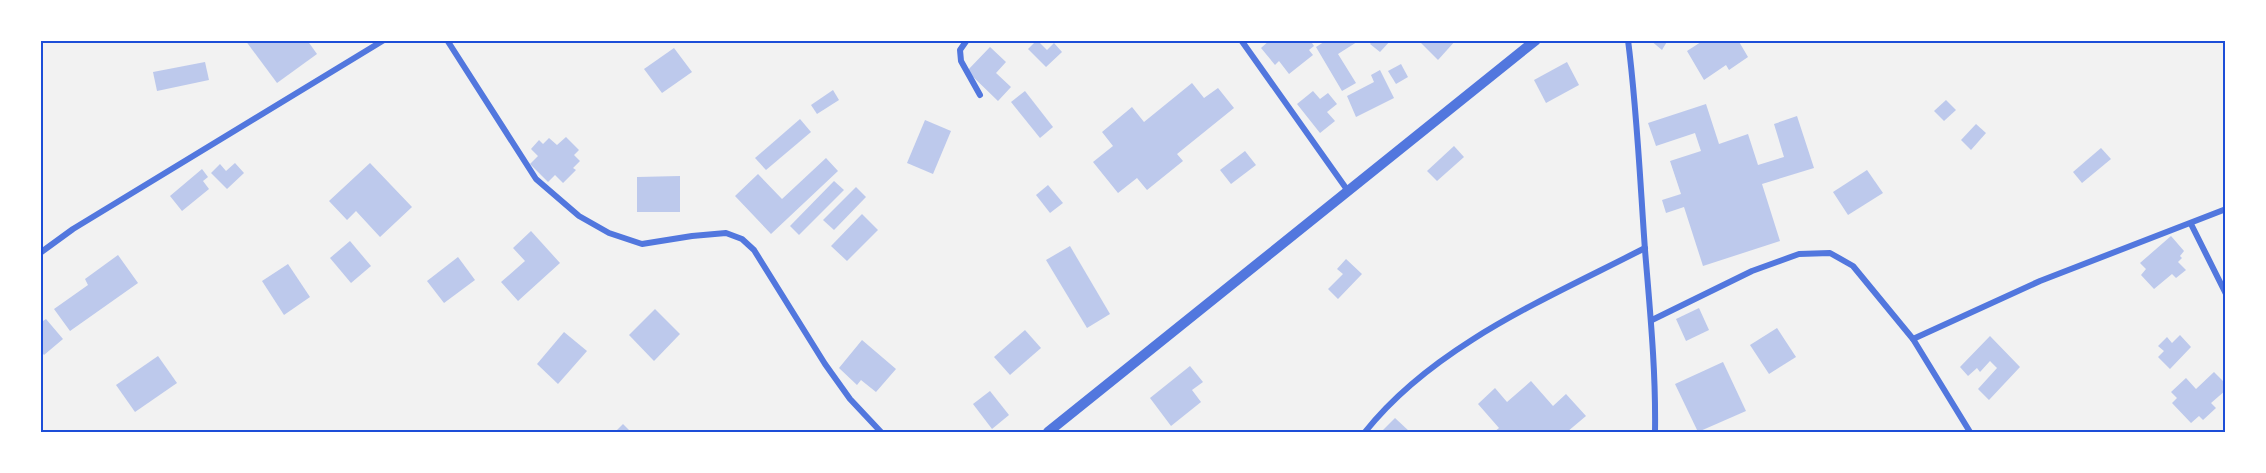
<svg xmlns="http://www.w3.org/2000/svg" width="2266" height="473" font-family="'PT Sans Narrow',sans-serif">
<rect width="100%" height="100%" fill="#f2f2f2"/>
<g fill="#bdc9ec">
<path d="M245,40H307L317,54L277,83Z"/>
<path d="M1037,40L1047,50L1054,43L1062,52L1046,67L1028,49Z"/>
<path d="M1270,40H1310L1314,46L1309,50L1313,55L1289,74L1279,61L1275,65L1261,48Z"/>
<path d="M1327,40H1360L1338,54L1356,83L1342,91L1316,47Z"/>
<path d="M1373,40H1391L1380,52L1370,44Z"/>
<path d="M1418,40H1456L1438,60Z"/>
<path d="M1650,40H1668L1662,50Z"/>
<path d="M1704,40H1738L1748,57L1729,70L1726,65L1704,80L1687,51Z"/>
<path d="M990,47L1006,62L996,73L1011,87L998,101L967,71Z"/>
<path d="M674,48L692,72L662,93L644,69Z"/>
<path d="M205,62L209,80L157,91L153,72Z"/>
<path d="M1567,62L1579,85L1546,103L1534,80Z"/>
<path d="M1401,64L1408,77L1396,84L1388,71Z"/>
<path d="M1380,70L1394,98L1356,117L1347,96L1374,82L1371,75Z"/>
<path d="M1192,83L1204,98L1218,88L1234,108L1177,154L1183,161L1147,190L1137,178L1118,193L1093,162L1113,146L1102,132L1132,107L1144,122Z"/>
<path d="M833,90L839,100L817,114L811,105Z"/>
<path d="M1025,91L1053,127L1040,138L1011,102Z"/>
<path d="M1313,91L1320,99L1328,93L1337,104L1327,112L1335,121L1320,133L1297,104Z"/>
<path d="M1946,100L1956,110L1944,121L1934,111Z"/>
<path d="M1706,104L1719,144L1748,134L1758,165L1784,157L1774,124L1797,116L1814,168L1762,184L1780,241L1703,266L1684,207L1666,213L1662,200L1681,194L1670,161L1701,151L1695,133L1656,146L1648,123Z"/>
<path d="M800,119L811,132L766,170L755,158Z"/>
<path d="M925,120L951,131L933,174L907,163Z"/>
<path d="M1976,124L1986,133L1971,150L1961,140Z"/>
<path d="M566,137L579,150L574,155L580,161L573,168L576,170L563,183L555,175L548,182L530,164L538,156L531,149L539,140L543,144L549,138L557,145Z"/>
<path d="M1454,146L1464,157L1437,181L1427,171Z"/>
<path d="M2101,148L2111,159L2082,183L2073,172Z"/>
<path d="M1245,151L1256,165L1231,184L1220,170Z"/>
<path d="M826,158L838,171L771,234L735,196L758,174L782,199Z"/>
<path d="M235,163L244,173L227,189L211,173L220,164L226,171Z"/>
<path d="M370,163L412,207L380,237L356,211L347,220L329,201Z"/>
<path d="M202,169L208,177L203,181L209,189L182,211L170,196Z"/>
<path d="M1867,170L1883,193L1848,215L1833,192Z"/>
<path d="M680,176V212H637V177Z"/>
<path d="M834,181L844,190L799,235L790,226Z"/>
<path d="M1048,185L1063,203L1050,213L1036,195Z"/>
<path d="M856,187L866,197L834,230L823,220Z"/>
<path d="M862,214L878,230L847,261L831,246Z"/>
<path d="M531,231L560,263L518,301L501,282L525,261L513,248Z"/>
<path d="M2171,236L2184,251L2180,256L2182,258L2178,262L2186,270L2176,278L2172,274L2154,289L2141,275L2146,269L2140,263Z"/>
<path d="M350,241L371,266L351,283L330,258Z"/>
<path d="M1070,246L1110,314L1087,328L1046,260Z"/>
<path d="M118,255L138,283L70,331L54,309L88,285L85,279Z"/>
<path d="M458,257L475,280L444,303L427,281Z"/>
<path d="M1346,259L1362,274L1338,299L1328,289L1343,274L1337,269Z"/>
<path d="M288,264L310,297L284,315L262,281Z"/>
<path d="M1699,308L1709,330L1686,341L1676,319Z"/>
<path d="M655,309L680,334L654,361L629,335Z"/>
<path d="M46,319L63,339L44,355L40,350V323Z"/>
<path d="M1777,328L1796,357L1769,374L1750,345Z"/>
<path d="M1025,330L1041,348L1010,375L994,357Z"/>
<path d="M564,332L587,351L558,384L537,364Z"/>
<path d="M2180,335L2191,347L2170,369L2158,357L2164,351L2158,346L2167,337L2172,343Z"/>
<path d="M1990,336L2020,367L1989,400L1978,389L1997,368L1990,361L1980,372L1977,368L1968,376L1960,367Z"/>
<path d="M862,340L896,369L876,392L861,380L857,385L839,368Z"/>
<path d="M158,356L177,383L135,412L116,385Z"/>
<path d="M1723,362L1746,411L1698,432L1675,384Z"/>
<path d="M1190,366L1203,382L1192,390L1201,402L1171,426L1150,398Z"/>
<path d="M2214,372L2226,384V390L2211,403L2216,408L2203,420L2199,416L2191,423L2172,403L2177,398L2171,392L2186,378L2196,389Z"/>
<path d="M1531,381L1553,406L1566,394L1586,416L1567,432H1545L1542,430L1539,432H1494L1499,428L1478,404L1495,388L1507,402Z"/>
<path d="M990,391L1009,415L992,429L973,404Z"/>
<path d="M1395,418L1410,432H1381Z"/>
<path d="M623,424L631,432H615Z"/>
</g>
<g fill="none" stroke-linecap="round" stroke-linejoin="round">
<g stroke="#5277de" stroke-width="6">
<path d="M447,40L536,179L579,216L609,233L642,244L692,236L726,233L742,239L754,250L825,364L850,399L881,432"/>
<path d="M967,40L960,50L961,61L980,95"/>
<path d="M1241,40L1348,191"/>
<path d="M1628,40C1637,110 1640,180 1645,250C1650,311 1656,371 1655,432"/>
<path d="M2191,224L2226,294"/>
<path d="M40,253L73,229L384,40"/>
<path d="M1652,320L1752,271L1799,254L1830,253L1853,266L1913,339L1970,432"/>
<path d="M1913,339L2040,281L2226,209"/>
<path d="M1365,432C1434,345 1548,298 1645,248"/>
</g>
<path stroke="#5277de" stroke-width="10" d="M1048,432L1536,40"/>
</g>
<rect width="2266" height="473" fill="none" stroke="#ffffff" stroke-width="84"/>
<rect x="42" y="42" width="2182" height="389" fill="none" stroke="#1d4ed8" stroke-width="2"/>
</svg>
